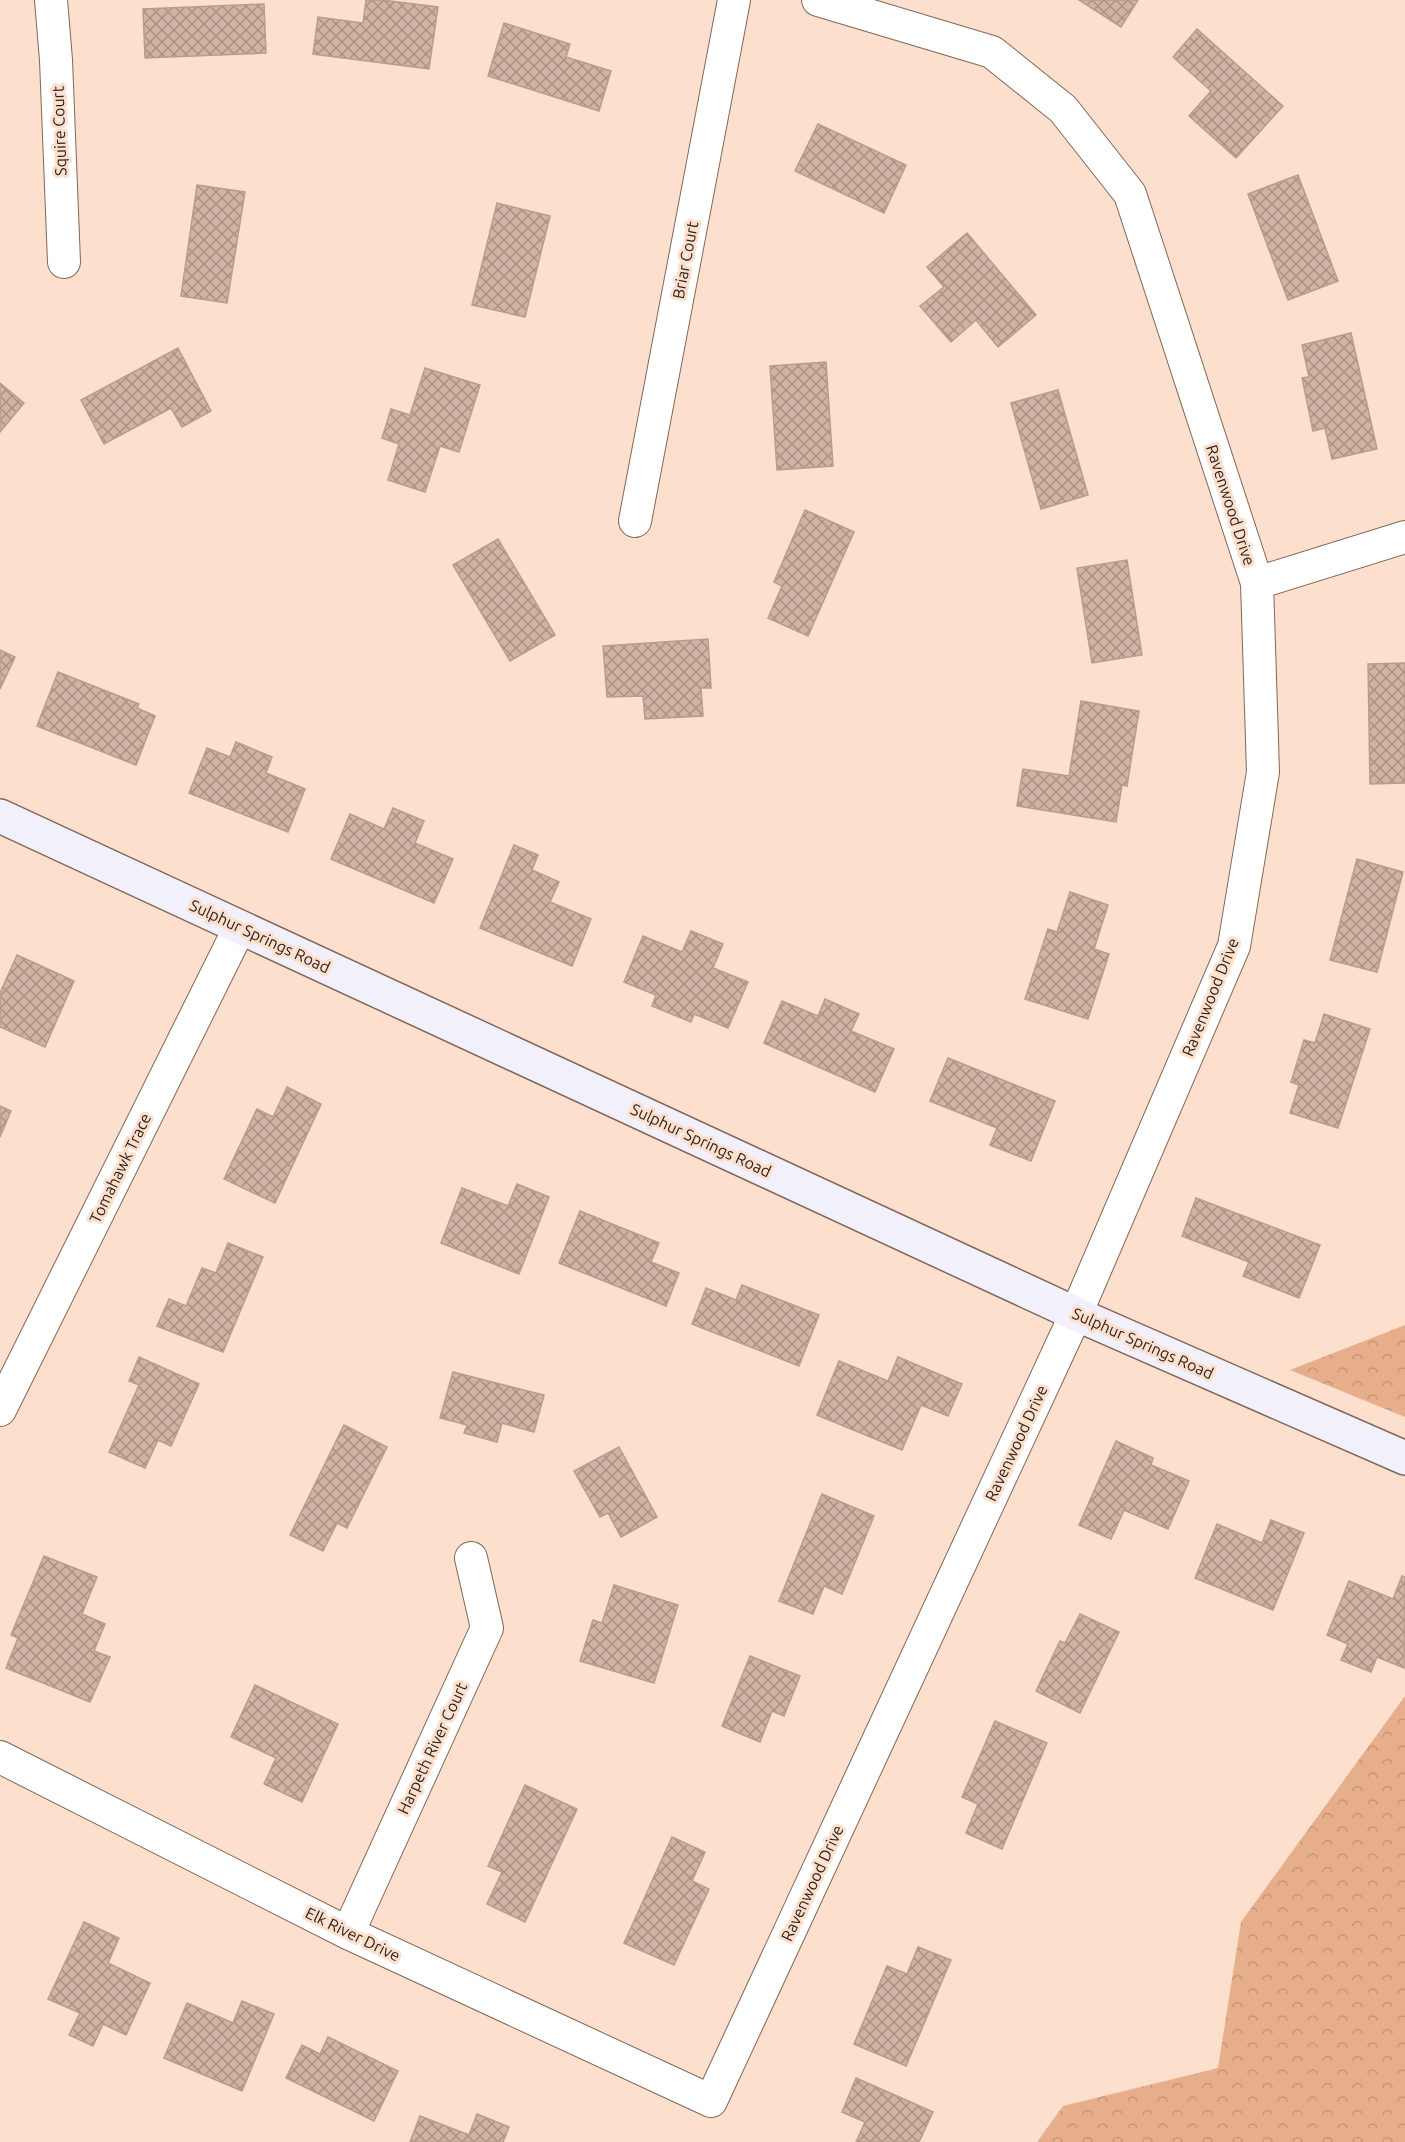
<svg xmlns="http://www.w3.org/2000/svg" width="1405" height="2142" font-family="Ubuntu,sans-serif">
<defs>
<pattern id="forest-crowns" width="20" height="18" patternUnits="userSpaceOnUse" patternTransform="scale(1.5)"><rect width="20" height="18" fill="#e7ae8c"/><path d="M2 6a3 3 0 1 1 6 0M12 15a3 3 0 1 1 6 0" fill="none" stroke="#c69578"/></pattern>
<pattern id="building-cross-hatch" width="8" height="8" patternUnits="userSpaceOnUse" patternTransform="scale(1.5)"><rect width="8" height="8" fill="#d1b3a3"/><path d="M0 0l8 8M0 8l8-8" fill="none" stroke="#aa9184"/></pattern>
</defs>
<rect width="100%" height="100%" fill="#fddfcd"/>
<g fill="url(#forest-crowns)">
<path d="M1405,1325V1417L1290,1370Z"/>
<path d="M1405,1696V2142H1037L1063,2106L1218,2068L1241,1922Z"/>
</g>
<g fill="url(#building-cross-hatch)" stroke="#b99c8c" stroke-width="1.5">
<path d="M366,0H382L438,7L429,69L313,54L318,17L363,23Z"/>
<path d="M1079,0H1138L1121,27Z"/>
<path d="M264,4L266,53L145,58L143,9Z"/>
<path d="M504,23L570,44L566,57L611,71L599,111L488,76Z"/>
<path d="M1197,29L1283,106L1236,158L1189,116L1211,91L1173,57Z"/>
<path d="M818,124L906,165L884,213L795,171Z"/>
<path d="M1298,175L1338,281L1288,300L1248,194Z"/>
<path d="M197,185L245,192L227,303L181,296Z"/>
<path d="M497,203L550,216L525,317L472,305Z"/>
<path d="M967,233L1036,315L998,347L976,320L951,342L920,306L944,287L927,267Z"/>
<path d="M1351,333L1377,449L1332,459L1325,428L1313,431L1302,378L1309,377L1302,345Z"/>
<path d="M178,348L211,411L182,427L171,408L104,444L81,400Z"/>
<path d="M826,362L833,466L777,470L770,366Z"/>
<path d="M425,368L480,385L459,452L440,446L425,492L388,480L399,444L382,438L391,409L410,415Z"/>
<path d="M0,383L24,403L0,432Z"/>
<path d="M1058,390L1088,495L1041,509L1011,403Z"/>
<path d="M805,510L854,532L808,636L768,618L782,586L774,582Z"/>
<path d="M498,539L555,635L510,661L453,565Z"/>
<path d="M1127,560L1142,655L1092,663L1077,568Z"/>
<path d="M708,639L711,688H701L703,716L645,719L643,696L607,697L603,646Z"/>
<path d="M0,650L15,657L0,689Z"/>
<path d="M1405,663V783L1370,784L1368,664Z"/>
<path d="M58,672L139,704L137,708L155,716L136,765L37,726Z"/>
<path d="M1081,701L1139,711L1127,786L1122,785L1116,822L1017,806L1023,769L1069,776Z"/>
<path d="M236,742L272,757L266,773L305,789L288,832L189,793L207,748L230,757Z"/>
<path d="M393,808L424,821L415,843L453,859L434,903L331,859L350,814L384,829Z"/>
<path d="M514,845L538,855L532,870L559,882L550,902L591,919L572,966L480,928Z"/>
<path d="M1357,859L1403,872L1377,972L1330,960Z"/>
<path d="M1070,892L1108,905L1094,949L1109,954L1088,1019L1025,999L1048,929L1057,932Z"/>
<path d="M691,931L723,944L713,968L748,982L728,1028L694,1014L691,1022L652,1006L656,995L624,982L643,936L682,952Z"/>
<path d="M17,955L74,981L45,1047L0,1027V993Z"/>
<path d="M825,999L859,1014L851,1031L894,1049L875,1092L764,1043L782,1001L818,1016Z"/>
<path d="M1324,1014L1370,1029L1338,1128L1290,1113L1299,1085L1291,1082L1304,1040L1315,1043Z"/>
<path d="M948,1058L1055,1101L1031,1161L990,1145L997,1128L930,1101Z"/>
<path d="M287,1087L321,1104L275,1203L224,1179L257,1109L273,1117Z"/>
<path d="M0,1106L11,1111L0,1137Z"/>
<path d="M517,1184L549,1197L519,1274L441,1243L462,1188L508,1206Z"/>
<path d="M1196,1198L1320,1245L1299,1298L1243,1276L1249,1262L1182,1236Z"/>
<path d="M580,1211L659,1243L651,1262L679,1273L666,1306L559,1263Z"/>
<path d="M228,1243L263,1257L223,1352L157,1326L169,1299L186,1306L202,1268L216,1273Z"/>
<path d="M742,1285L819,1315L799,1366L692,1324L706,1288L736,1300Z"/>
<path d="M139,1357L199,1384L171,1446L158,1440L145,1468L109,1452L139,1385L129,1381Z"/>
<path d="M898,1357L962,1384L948,1416L921,1405L902,1450L817,1415L839,1361L888,1381Z"/>
<path d="M453,1372L544,1395L534,1432L502,1423L497,1442L464,1433L467,1425L440,1418Z"/>
<path d="M344,1425L387,1447L347,1528L337,1523L323,1551L290,1535Z"/>
<path d="M1116,1441L1153,1458L1151,1465L1189,1481L1168,1529L1124,1510L1111,1539L1079,1525Z"/>
<path d="M619,1447L657,1517L621,1537L608,1513L600,1517L574,1471Z"/>
<path d="M822,1494L874,1516L842,1594L824,1586L813,1614L779,1601Z"/>
<path d="M1271,1520L1304,1533L1273,1610L1195,1578L1217,1524L1262,1543Z"/>
<path d="M44,1556L97,1577L82,1614L105,1624L94,1651L110,1657L90,1702L6,1668L18,1638L11,1635Z"/>
<path d="M1402,1576L1405,1577L1404,1668L1377,1657L1371,1672L1341,1660L1348,1644L1327,1635L1349,1581L1393,1599Z"/>
<path d="M614,1585L678,1605L654,1683L580,1661L593,1620L602,1623Z"/>
<path d="M1080,1614L1119,1632L1080,1713L1036,1691L1060,1641L1065,1643Z"/>
<path d="M750,1656L800,1676L784,1716L772,1711L760,1742L722,1726Z"/>
<path d="M255,1685L338,1724L302,1802L264,1784L276,1758L231,1737Z"/>
<path d="M995,1721L1047,1743L1002,1849L966,1833L978,1804L962,1797Z"/>
<path d="M525,1785L577,1809L525,1922L487,1904L502,1872L488,1866Z"/>
<path d="M672,1837L705,1852L692,1881L709,1889L674,1965L624,1943Z"/>
<path d="M84,1922L119,1938L108,1963L150,1983L126,2035L103,2024L93,2046L69,2035L80,2013L48,1999Z"/>
<path d="M918,1947L951,1960L906,2066L854,2044L887,1966L907,1974Z"/>
<path d="M242,2001L274,2014L242,2091L164,2058L187,2003L233,2023Z"/>
<path d="M328,2037L398,2071L374,2121L286,2078L302,2045L320,2054Z"/>
<path d="M856,2078L933,2112L919,2142H856L865,2122L842,2112Z"/>
<path d="M477,2114L509,2127L503,2142H410L420,2116L469,2135Z"/>
</g>
<g fill="none" stroke-linecap="round" stroke-linejoin="round">
<defs>
<g id="street">
<path d="M51,0L56,60L64,262"/>
<path d="M635,521L734,0"/>
<path d="M1257,583L1405,537"/>
<path d="M0,1410L240,927"/>
<path d="M0,1757L348,1933L711,2101L1076,1314L1234,946L1263,772L1257,583L1130,194L1063,109L992,52L818,0"/>
<path d="M348,1933L487,1628L471,1558"/>
</g>
<path id="secondary" d="M0,816L1076,1314L1405,1458"/>
</defs>
<use href="#street" stroke="#826758" stroke-width="34"/>
<use href="#secondary" stroke="#826758" stroke-width="36"/>
<use href="#street" stroke="#fff" stroke-width="32"/>
<use href="#secondary" stroke="#f2f1fb" stroke-width="33"/>
</g>
<g text-anchor="middle" dominant-baseline="central" stroke-width="6" stroke-linejoin="round" paint-order="stroke">
<g font-size="16" fill="#2e221c" stroke="#fddfcd">
<text transform="translate(59 131) rotate(-92)">Squire Court</text>
<text transform="translate(685 260) rotate(-79)">Briar Court</text>
<text transform="translate(1231 505) rotate(72)">Ravenwood Drive</text>
<text transform="translate(260 936) rotate(25)">Sulphur Springs Road</text>
<text transform="translate(1210 997) rotate(-68)">Ravenwood Drive</text>
<text transform="translate(701 1140) rotate(25)">Sulphur Springs Road</text>
<text transform="translate(120 1168) rotate(-64)">Tomahawk Trace</text>
<text transform="translate(1143 1343) rotate(24)">Sulphur Springs Road</text>
<text transform="translate(1016 1443) rotate(-65)">Ravenwood Drive</text>
<text transform="translate(432 1748) rotate(-65)">Harpeth River Court</text>
<text transform="translate(812 1883) rotate(-65)">Ravenwood Drive</text>
<text transform="translate(353 1934) rotate(26)">Elk River Drive</text>
</g>
</g>
</svg>
